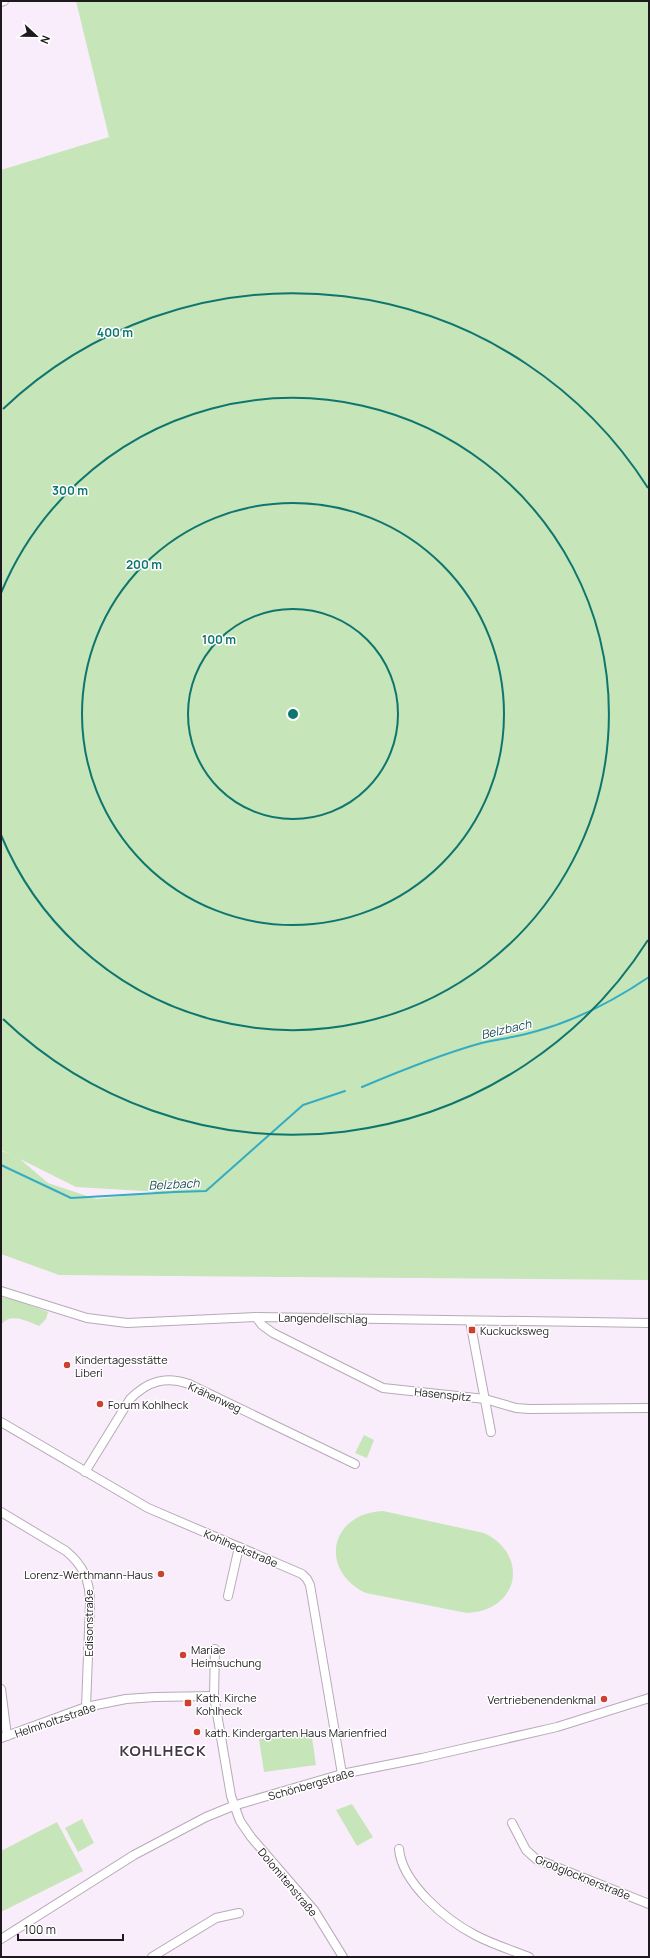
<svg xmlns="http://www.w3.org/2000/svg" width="650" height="1958" font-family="Manrope,sans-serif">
<rect width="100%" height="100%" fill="#faedfb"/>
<g fill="#c6e5b9" fill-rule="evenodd">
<path d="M76,1H649V1280L59,1275L1,1254V1151L10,1154L1,1150V170L109,137ZM20,1159L76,1187L160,1192L96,1199L48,1183Z"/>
<path d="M1,1297L16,1300L48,1312L46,1319L39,1326C27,1321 10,1312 1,1325Z"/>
<path d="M364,1435L374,1440L367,1458L355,1453Z"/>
<path d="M383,1511L484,1533C530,1555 519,1611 467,1613L366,1593C318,1570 330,1513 383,1511Z"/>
<path d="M311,1731L316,1765L264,1772L259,1739Z"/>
<path d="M352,1804L373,1837L357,1846L336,1810Z"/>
<path d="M82,1819L94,1843L78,1852L65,1828Z"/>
<path d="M57,1822L83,1871L1,1912V1851Z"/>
</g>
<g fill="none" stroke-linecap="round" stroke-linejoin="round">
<g stroke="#35acc1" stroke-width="2">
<path d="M362,1087C400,1071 439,1055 478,1044C498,1039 518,1037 537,1031C577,1020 615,1000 649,977"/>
<path d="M1,1165L71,1198L175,1192L206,1191L303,1105L345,1091"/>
</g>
<defs>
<g id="minor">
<path d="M1,2L4,1"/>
<path d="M1,1291L87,1318L127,1323L256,1317L649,1323"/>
<path d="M256,1317L262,1325L273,1333L383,1388L485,1399L516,1408L529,1409L649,1408"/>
<path d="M470,1321L491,1432"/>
<path d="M1,1422L148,1508L302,1574L307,1579L310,1585L342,1774"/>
<path d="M85,1472L130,1399C148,1381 165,1376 189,1384L355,1464"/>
<path d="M1,1512L66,1551C84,1566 90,1581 90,1604L86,1707"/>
<path d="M228,1596L239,1547"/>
<path d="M1,1689L7,1736"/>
<path d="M214,1696L215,1649"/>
<path d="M1,1738L86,1707L126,1699L155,1697L214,1696L231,1796L240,1821L251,1837L314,1910L343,1957"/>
<path d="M512,1823L526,1850L536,1859L649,1904"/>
<path d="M399,1849C402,1883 446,1920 475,1935C492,1944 511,1950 529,1957"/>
<path d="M1,1939L134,1855L206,1817L233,1806L342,1774L422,1758L557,1727L649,1698"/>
<path d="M152,1957L216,1918L239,1913"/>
</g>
</defs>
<use href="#minor" stroke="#b6aab7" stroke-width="10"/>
<use href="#minor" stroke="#fff" stroke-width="8"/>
</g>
<g fill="none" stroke="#0f766e" stroke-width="2">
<circle cx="293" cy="714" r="105"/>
<circle cx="293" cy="714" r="211"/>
<path d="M1 593A316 316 0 1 1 1 835"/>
<path d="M648 940A421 421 0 0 1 3 1019M3 409A421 421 0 0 1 648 488"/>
</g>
<g fill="#cd4130" stroke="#fff" stroke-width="1.5">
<rect x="468" y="1326" width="8" height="8" rx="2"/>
<circle cx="67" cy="1365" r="4"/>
<circle cx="100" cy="1404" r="4"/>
<circle cx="161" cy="1574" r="4"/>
<circle cx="183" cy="1655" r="4"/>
<circle cx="604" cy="1699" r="4"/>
<rect x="184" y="1699" width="8" height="8" rx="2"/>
<circle cx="197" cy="1732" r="4"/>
</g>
<g text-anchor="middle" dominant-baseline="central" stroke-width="3" stroke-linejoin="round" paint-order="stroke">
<g font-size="11" fill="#1e191e" stroke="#fff">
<text transform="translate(323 1318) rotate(1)">Langendellschlag</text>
<text transform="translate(443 1394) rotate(6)">Hasenspitz</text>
<text transform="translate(215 1397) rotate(25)">Krähenweg</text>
<text transform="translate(241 1548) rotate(23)">Kohlheckstraße</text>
<text transform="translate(88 1623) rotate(-90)">Edisonstraße</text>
<text transform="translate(55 1720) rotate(-19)">Helmholtzstraße</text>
<text transform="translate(311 1784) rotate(-16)">Schönbergstraße</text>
<text transform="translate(583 1877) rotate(22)">Großglocknerstraße</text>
<text transform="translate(288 1882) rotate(50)">Dolomitenstraße</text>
</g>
<g font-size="11" fill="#1e191e" stroke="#fff" text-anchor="start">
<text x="480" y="1330">Kuckucksweg</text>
<text x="75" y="1359">Kindertagesstätte<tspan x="75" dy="13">Liberi</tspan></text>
<text x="108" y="1404">Forum Kohlheck</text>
<text x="153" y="1574" text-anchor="end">Lorenz-Werthmann-Haus</text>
<text x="191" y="1649">Mariae<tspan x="191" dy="13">Heimsuchung</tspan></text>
<text x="196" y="1697">Kath. Kirche<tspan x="196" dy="13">Kohlheck</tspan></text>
<text x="596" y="1699" text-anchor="end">Vertriebenendenkmal</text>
<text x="205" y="1732">kath. Kindergarten Haus Marienfried</text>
</g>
<g font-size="12" font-style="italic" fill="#1c4e57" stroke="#fff">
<text transform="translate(506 1029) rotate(-13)">Belzbach</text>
<text transform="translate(174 1184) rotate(-3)">Belzbach</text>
</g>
<g font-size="15" font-weight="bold" letter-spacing="1" fill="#423843" stroke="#fff">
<text x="163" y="1750">KOHLHECK</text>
</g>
</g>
<circle cx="293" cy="714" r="6" fill="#0f766e" stroke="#fff" stroke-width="2"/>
<g font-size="12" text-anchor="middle" font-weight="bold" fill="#0f766e" stroke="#fff" stroke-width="3" stroke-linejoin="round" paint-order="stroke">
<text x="115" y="337">400 m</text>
<text x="70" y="495">300 m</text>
<text x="144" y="569">200 m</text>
<text x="219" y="644">100 m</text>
</g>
<rect width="650" height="1958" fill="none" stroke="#1e191e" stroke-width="4"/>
<g transform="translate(36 36) rotate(112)" stroke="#ffffff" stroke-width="3" paint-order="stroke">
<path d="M0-3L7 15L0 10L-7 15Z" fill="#1e191e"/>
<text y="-6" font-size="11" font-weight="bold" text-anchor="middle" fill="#1e191e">N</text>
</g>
<path d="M18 1934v6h105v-6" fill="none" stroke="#1e191e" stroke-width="2"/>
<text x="24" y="1934" font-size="12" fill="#1e191e" stroke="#ffffff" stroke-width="3" paint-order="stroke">100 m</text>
</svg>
